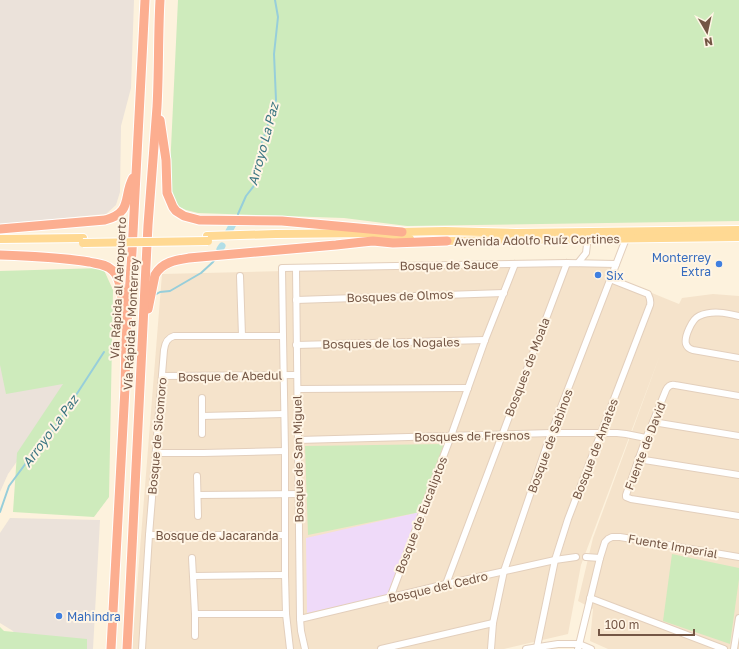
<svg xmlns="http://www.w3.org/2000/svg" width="739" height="649" font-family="'Golos Text',sans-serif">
<rect width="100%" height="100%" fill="#fdf2dd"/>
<path fill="#f5e3cb" d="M606,263L625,282L679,304L682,298L713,294L739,296V649H608L590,641L593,609L578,601L593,538L660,355L581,565L568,634L504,649H132L162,274Z"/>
<g fill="#ebe2da">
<path d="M0,0H134L131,88L121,126L120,192L116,205L106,214L0,224Z"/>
<path d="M0,271L104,339L8,474L0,492Z"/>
<path d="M10,518L100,520L93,649H22L13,631L0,623V533Z"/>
</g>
<path fill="#efdaf9" d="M420,512L388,595L307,613L306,538Z"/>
<g fill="#ceebbc">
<path d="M178,0H739V221L407,226L344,218L198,213L186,210L177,206L169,190Z"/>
<path d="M103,268L113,290L109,497L94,517L13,512L17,453L63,384L6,394L0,365V271Z"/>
<path d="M445,444L420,512L308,535L305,446Z"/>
<path d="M672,554L739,568V579L730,644L663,621Z"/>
<path d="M0,627L4,631L87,639V649H0Z"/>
</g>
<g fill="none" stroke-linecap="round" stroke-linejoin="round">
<g stroke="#97ceda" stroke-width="2">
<path d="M238,214L246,196L256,183V161L276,100L274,54L278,17L275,0"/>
<path d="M153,296L160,292L170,291L201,273L213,262L215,259"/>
<path d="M0,512L9,486L29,459L54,429L104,352"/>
</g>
<g stroke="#b1dee7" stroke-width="7">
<path d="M227,235L234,222"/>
<path d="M220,249L222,246"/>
</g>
<defs>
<g id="minor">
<path d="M578,263L586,253L588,236"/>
<path d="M296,268L300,619L301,631L305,649"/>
<path d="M240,276L242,336"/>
<path d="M296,300L504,293"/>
<path d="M739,316C726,313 712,310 699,316C692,319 684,337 686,344C687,347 689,349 693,350L739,358"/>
<path d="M296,345L485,340"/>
<path d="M162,376L297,375"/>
<path d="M298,389L468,388"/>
<path d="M739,396L675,385C671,384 668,386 666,390L653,422L646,438L626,495V497L631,499L739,516"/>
<path d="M202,416L284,414"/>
<path d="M653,422L739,436"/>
<path d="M202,434V398"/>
<path d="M298,440L551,433H617L626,434L646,438"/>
<path d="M156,453H203L285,451"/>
<path d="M638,459L739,475"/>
<path d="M197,476L198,516"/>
<path d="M198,495L299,494"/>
<path d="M149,535H285"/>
<path d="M586,557L600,558"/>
<path d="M192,558L195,614V636"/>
<path d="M194,576L285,575"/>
<path d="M446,584L567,263"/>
<path d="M390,598L451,436L485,340L515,264"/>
<path d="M590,598L724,649"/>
<path d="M195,614H286"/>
<path d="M300,619L446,584L555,560L576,557"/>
<path d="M537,647L555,560L568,519L650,305C651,301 650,298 648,294L610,279"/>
<path d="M142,649L149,535L164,350C165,343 167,338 174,336H283"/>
<path d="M290,649L286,614L285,575V451L283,336L282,268L567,263L616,264"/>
<path d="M381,649L493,623"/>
<path d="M491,649L493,623L504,571L551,433L627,236"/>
<path d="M526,649L558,644H579L591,649"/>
<path d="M578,649L600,558L605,542L608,539L612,537H620L739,557"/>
<path d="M734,649L739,618"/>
</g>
<g id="major">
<path d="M396,232L445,231L516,233L739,230"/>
<path d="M207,236L276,234L375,233"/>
<path d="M372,237L410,239"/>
<path d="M0,239L83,238"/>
<path d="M442,241L739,237"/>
</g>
<g id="highway">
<path d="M160,120L166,160L167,193L173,207L176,211L184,216L199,220L282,221L402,232"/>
<path d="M0,229L105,220C133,213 123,196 133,178"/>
<path d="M0,255C30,256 60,257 89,262C97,264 106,264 112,270C122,278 122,302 123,314"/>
<path d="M148,309L155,275C162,262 176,260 189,258L336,245L363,242L373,241L393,243L447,241"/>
<path d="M111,649L125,388L126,339L132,252L145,0"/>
<path d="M127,649L148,225L157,107C159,71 158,36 160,0"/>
</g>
</defs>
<use href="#minor" stroke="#e3cfbc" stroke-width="8"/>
<use href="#major" stroke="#fff" stroke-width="10"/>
<use href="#highway" stroke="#fff" stroke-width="11"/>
<use href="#minor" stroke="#fff" stroke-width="6"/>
<use href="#major" stroke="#ffd993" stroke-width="8"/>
<use href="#highway" stroke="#fcae90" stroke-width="9"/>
<defs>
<path id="major-bridge" d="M83,243L208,241"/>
</defs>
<use href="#major-bridge" stroke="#fff" stroke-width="10" stroke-linecap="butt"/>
<use href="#major-bridge" stroke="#ffd993" stroke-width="8"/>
</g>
<g fill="#3f7fe0" stroke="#fff5e5" stroke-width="1.5">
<circle cx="719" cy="264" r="4"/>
<circle cx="598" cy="275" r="4"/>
<circle cx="59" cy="616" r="4"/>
</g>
<g text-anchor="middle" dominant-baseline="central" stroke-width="4" stroke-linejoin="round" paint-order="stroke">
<g font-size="12" fill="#745645" stroke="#fff5e5">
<text transform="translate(537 240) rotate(-1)">Avenida Adolfo Ruíz Cortines</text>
<text transform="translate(449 265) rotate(-1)">Bosque de Sauce</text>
<text transform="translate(118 288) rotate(-87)">Vía Rápida al Aeropuerto</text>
<text transform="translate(400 296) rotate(-2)">Bosques de Olmos</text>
<text transform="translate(131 324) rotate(-87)">Vía Rápida a Monterrey</text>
<text transform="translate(391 343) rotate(-1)">Bosques de los Nogales</text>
<text transform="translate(527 367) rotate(-69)">Bosques de Moala</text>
<text transform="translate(230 376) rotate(-1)">Bosque de Abedul</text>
<text transform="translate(157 436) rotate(-85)">Bosque de Sicomoro</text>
<text transform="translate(472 436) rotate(-1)">Bosques de Fresnos</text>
<text transform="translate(550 441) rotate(-70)">Bosque de Sabinos</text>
<text transform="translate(645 446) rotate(-69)">Fuente de David</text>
<text transform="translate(595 449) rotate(-69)">Bosque de Amates</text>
<text transform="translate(298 459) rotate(-91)">Bosque de San Miguel</text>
<text transform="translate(421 515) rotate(-69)">Bosque de Eucaliptos</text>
<text x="217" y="535">Bosque de Jacaranda</text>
<text transform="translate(673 546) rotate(10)">Fuente Imperial</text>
<text transform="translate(438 587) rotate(-13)">Bosque del Cedro</text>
</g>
<g font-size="12" fill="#366cbe" stroke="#fff5e5" text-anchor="start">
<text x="711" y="257" text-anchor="end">Monterrey<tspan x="711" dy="14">Extra</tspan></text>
<text x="606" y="275">Six</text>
<text x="67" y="616">Mahindra</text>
</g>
<g font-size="13" font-style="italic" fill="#3b7582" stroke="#fff5e5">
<text transform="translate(263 144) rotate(-75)">Arroyo La Paz</text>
<text transform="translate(50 431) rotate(-54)">Arroyo La Paz</text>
</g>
</g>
<g transform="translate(707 32) rotate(171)" stroke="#fff5e5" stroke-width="3" paint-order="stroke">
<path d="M0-3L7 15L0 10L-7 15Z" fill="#745645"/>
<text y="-6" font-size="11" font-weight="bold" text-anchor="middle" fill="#745645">N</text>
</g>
<path d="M599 629v6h95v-6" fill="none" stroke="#745645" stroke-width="2"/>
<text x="605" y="629" font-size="12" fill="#745645" stroke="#fff5e5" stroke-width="3" paint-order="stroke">100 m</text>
</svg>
